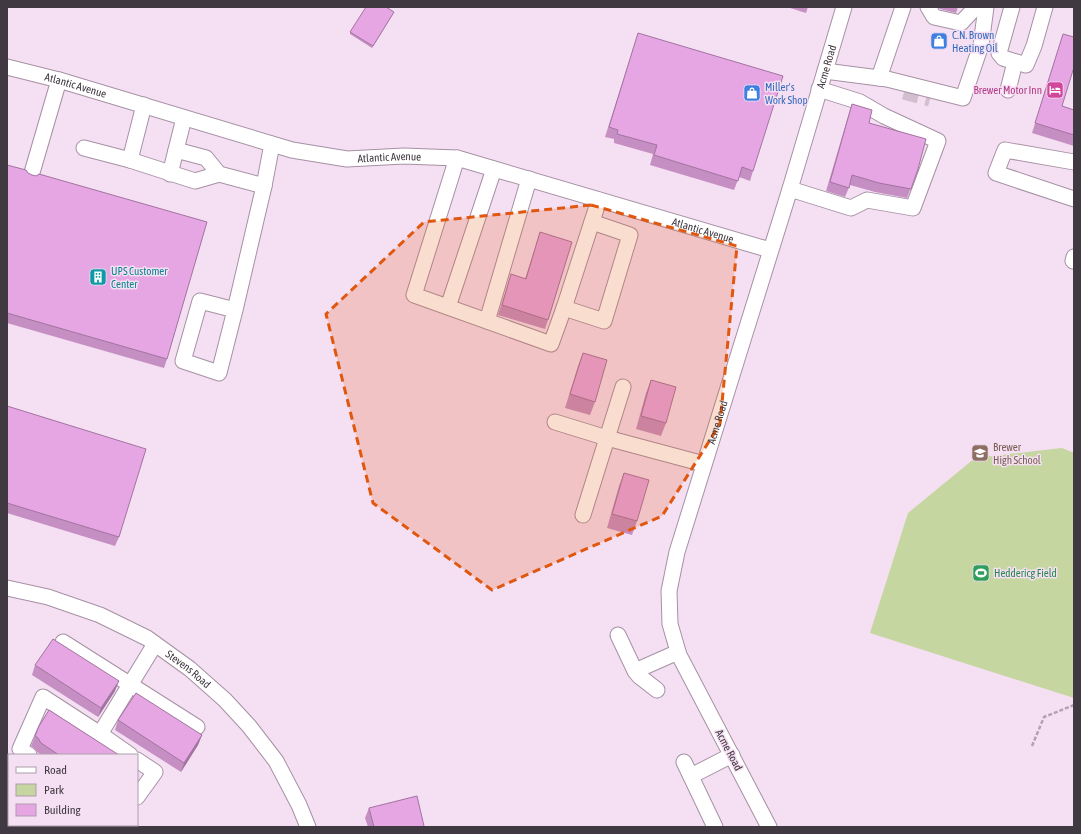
<svg xmlns="http://www.w3.org/2000/svg" width="1081" height="834" font-family="'Asap Condensed',sans-serif">
<rect width="100%" height="100%" fill="#f5dff3"/>
<path fill="#c6d6a0" d="M1062,448L1074,453V698L870,633L908,513L975,458Z"/>
<g fill="none" stroke-linecap="round" stroke-linejoin="round">
<path stroke="#d1becf" stroke-width="15" stroke-dasharray="15 8" stroke-linecap="butt" d="M904,92L930,99"/>
<defs>
<g id="minor">
<path d="M928,7L934,17L961,23L975,8L973,7"/>
<path d="M1012,7L999,53L1003,58L1026,65L1034,46L1045,7"/>
<path id="s1" d="M7,67L59,80L292,150L347,159L404,156L457,158L770,250"/>
<path d="M825,71L879,78L903,7"/>
<path d="M879,78L887,79L963,98L981,45L986,7"/>
<path d="M1008,90L1015,62"/>
<path d="M84,148L130,160L144,105"/>
<path d="M176,150L206,158L219,174"/>
<path d="M457,158L414,295L551,344L564,308L599,200"/>
<path d="M130,160L195,181L219,174L264,186"/>
<path d="M1074,162L1005,150L996,173L1074,199"/>
<path d="M170,174L184,118"/>
<path d="M31,176L59,80"/>
<path d="M790,189L851,208L867,200L913,208L938,141L884,116L860,102L819,89"/>
<path d="M1073,261L1074,257"/>
<path d="M448,307L494,169"/>
<path d="M564,308L604,321L630,235L592,222"/>
<path d="M235,310L219,373L183,361L200,301L235,310L264,186L272,144"/>
<path d="M487,321L529,179"/>
<path d="M555,422L607,438L704,464"/>
<path d="M583,515L623,387"/>
<path id="s2" d="M7,588L48,597L100,615L147,638L190,669L225,700L249,726L276,761L299,805L308,827"/>
<path d="M618,635L635,671L639,676L657,690"/>
<path d="M63,642L197,727"/>
<path d="M635,671L678,652"/>
<path d="M100,734L155,644"/>
<path d="M29,755L20,749L43,697L100,734L130,755"/>
<path d="M137,760L155,772L137,797"/>
<path d="M684,762L715,827"/>
<path d="M691,776L732,755"/>
<path id="s3" d="M769,827L679,655L670,624L669,591L677,552L790,189L844,7"/>
</g>
</defs>
<use href="#minor" stroke="#a691a4" stroke-width="17"/>
<path stroke="#b2a1b1" stroke-width="2.5" stroke-dasharray="4 2" stroke-linecap="butt" d="M1032,746L1044,717L1074,705"/>
<use href="#minor" stroke="#fff" stroke-width="15"/>
</g>
<g fill="#c68fc3">
<path d="M787,7H808L806,13Z"/>
<path d="M938,7H958L956,13L940,9Z"/>
<path d="M393,14L372,48L350,34V32Z"/>
<path d="M638,33L753,171L750,181L739,177L734,190L650,165L653,154L614,143V139L605,137Z"/>
<path d="M1063,34L1062,106L1074,110V146L1032,133Z"/>
<path d="M852,104L869,123L918,169L907,198L875,192L850,185L845,197L826,191L849,113Z"/>
<path d="M7,165L32,175L167,359L164,368L7,323Z"/>
<path d="M540,232L548,320L545,329L498,315L511,274L525,279Z"/>
<path d="M583,353L595,402L590,415L565,408L578,366Z"/>
<path d="M651,380L666,423L661,436L636,429L646,393Z"/>
<path d="M7,406L119,537L115,546L7,513Z"/>
<path d="M624,473L637,521L632,535L607,528L619,486Z"/>
<path d="M35,665L115,691L98,717L32,675Z"/>
<path d="M118,720L202,735L198,745L181,772L115,730Z"/>
<path d="M35,736L119,755H42L37,752L34,748L31,746Z"/>
<path d="M369,808L424,827H368L365,818Z"/>
</g>
<g fill="#a1749f">
<path d="M119,681L115,691L98,717L101,708Z"/>
<path d="M202,735L198,745L181,772L184,763Z"/>
</g>
<g fill="#e6a6e3" stroke="#a1749f">
<path d="M366,7H386L394,12L373,46L350,32Z"/>
<path d="M638,33L783,76L753,171L742,167L738,181L654,155L657,145L617,134L618,130L609,127Z"/>
<path d="M1063,34L1074,37V67L1062,106L1074,110V135L1035,123Z"/>
<path d="M852,104L872,110L869,123L926,139L918,169L911,189L879,183L852,175L849,188L830,182Z"/>
<path d="M7,165L26,170L28,173L32,175L36,176L39,174L207,222L167,359L7,313Z"/>
<path d="M540,232L572,242L548,320L502,305L511,274L526,279Z"/>
<path d="M583,353L607,360L595,402L570,394Z"/>
<path d="M651,380L676,387L666,423L641,416Z"/>
<path d="M7,406L146,449L119,537L7,503Z"/>
<path d="M624,473L649,480L637,521L612,514Z"/>
<path d="M53,639L119,681L101,708L35,665Z"/>
<path d="M136,693L202,735L184,763L118,720Z"/>
<path d="M49,710L119,755H59L41,743L38,738L35,736L39,726Z"/>
<path d="M417,796L424,826L421,827H374L369,808Z"/>
</g>
<path fill="#e0570f" fill-opacity="0.2" stroke="#e0570f" stroke-width="3" stroke-dasharray="8 5" stroke-linejoin="round" d="M591,205L737,246L720,424L662,516L492,590L373,503L326,314L424,222Z"/>
<defs>
<symbol id="shop-square" viewBox="-11 -11 22 22"><rect x="-9" y="-9" width="18" height="18" rx="4" fill="#3f7fe0" stroke="#f5dff3"/><path d="M-5-2.5h2.3a2.7 3.5 0 0 1 5.4 0H5L5.5 6h-11ZM-1.5-2.5h3a1.5 2.3 0 0 0-3 0Z" fill="#fff"/></symbol>
<symbol id="hotel-square" viewBox="-11 -11 22 22"><rect x="-9" y="-9" width="18" height="18" rx="4" fill="#d1479c" stroke="#f5dff3"/><path d="M-6-4.5h1.5V1H6V5H4.5V3h-9V5H-6ZM-4 0a1.8 1.8 0 1 1 3.6 0ZM.5 0V-2.5h3Q6-2.5 6 0Z" fill="#fff"/></symbol>
<symbol id="building-square" viewBox="-11 -11 22 22"><rect x="-9" y="-9" width="18" height="18" rx="4" fill="#0f9aa8" stroke="#f5dff3"/><path d="M-4-6H4V6H1V3H-1V6H-4ZM-2.5-4.3h1.7v1.8h-1.7ZM.8-4.3h1.7v1.8H.8ZM-2.5-1h1.7V.8h-1.7ZM.8-1h1.7V.8H.8Z" fill="#fff"/></symbol>
<symbol id="school-square" viewBox="-11 -11 22 22"><rect x="-9" y="-9" width="18" height="18" rx="4" fill="#8d6e63" stroke="#f5dff3"/><path d="M0-5L7-2L0 1L-7-2ZM-4 1L0 2.5L4 1V4Q0 6-4 4Z" fill="#fff"/></symbol>
<symbol id="stadium-square" viewBox="-11 -11 22 22"><rect x="-9" y="-9" width="18" height="18" rx="4" fill="#2e9e5b" stroke="#f5dff3"/><path d="M0-5a6.5 5 0 1 0 0 10a6.5 5 0 1 0 0-10ZM-3.5-1.8h7v3.6h-7Z" fill="#fff"/></symbol>
</defs>
<g fill-rule="evenodd">
<use href="#shop-square" x="929" y="31" width="20" height="20"/>
<use href="#hotel-square" x="1045" y="80" width="20" height="20"/>
<use href="#shop-square" x="742" y="83" width="20" height="20"/>
<use href="#building-square" x="88" y="267" width="20" height="20"/>
<use href="#school-square" x="970" y="443" width="20" height="20"/>
<use href="#stadium-square" x="971" y="563" width="20" height="20"/>
</g>
<g text-anchor="middle" dominant-baseline="central" stroke-width="3" stroke-linejoin="round" paint-order="stroke">
<g font-size="11" fill="#366cbe" stroke="#f5dff3" text-anchor="start">
<text x="952" y="35">C.N. Brown<tspan x="952" dy="13">Heating Oil</tspan></text>
<text x="765" y="87">Miller's<tspan x="765" dy="13">Work Shop</tspan></text>
</g>
<g font-size="11" fill="#413941" stroke="#f5dff3">
<text stroke="none"><textPath href="#s3" startOffset="807">Acme Road</textPath></text>
<text stroke="none"><textPath href="#s1" startOffset="71">Atlantic Avenue</textPath></text>
<text stroke="none"><textPath href="#s1" startOffset="395">Atlantic Avenue</textPath></text>
<text stroke="none"><textPath href="#s1" startOffset="719">Atlantic Avenue</textPath></text>
<text stroke="none"><textPath href="#s3" startOffset="435">Acme Road</textPath></text>
<text stroke="none"><textPath href="#s2" startOffset="201">Stevens Road</textPath></text>
<text transform="translate(729 750) rotate(62)">Acme Road</text>
</g>
<g font-size="11" fill="#b23c85" stroke="#f5dff3" text-anchor="end">
<text x="1042" y="90">Brewer Motor Inn</text>
</g>
<g font-size="11" fill="#0d838f" stroke="#f5dff3" text-anchor="start">
<text x="111" y="271">UPS Customer<tspan x="111" dy="13">Center</tspan></text>
</g>
<g font-size="11" fill="#785e54" stroke="#f5dff3" text-anchor="start">
<text x="993" y="447">Brewer<tspan x="993" dy="13">High School</tspan></text>
</g>
<g font-size="11" fill="#27864d" stroke="#f5dff3" text-anchor="start">
<text x="994" y="573">Heddericg Field</text>
</g>
</g>
<rect width="1081" height="834" fill="none" stroke="#413941" stroke-width="16"/>
<rect x="8" y="754" width="130" height="72" fill="#f5dff3" stroke="#ad9dac"/>
<rect x="16" y="767" width="20" height="6" fill="#ffffff" stroke="#ad9dac"/>
<text x="44" y="774" font-size="12" fill="#413941">Road</text>
<rect x="16" y="784" width="20" height="12" fill="#c6d6a0" stroke="#ad9dac"/>
<text x="44" y="794" font-size="12" fill="#413941">Park</text>
<rect x="16" y="804" width="20" height="12" fill="#e6a6e3" stroke="#ad9dac"/>
<text x="44" y="814" font-size="12" fill="#413941">Building</text>
</svg>
